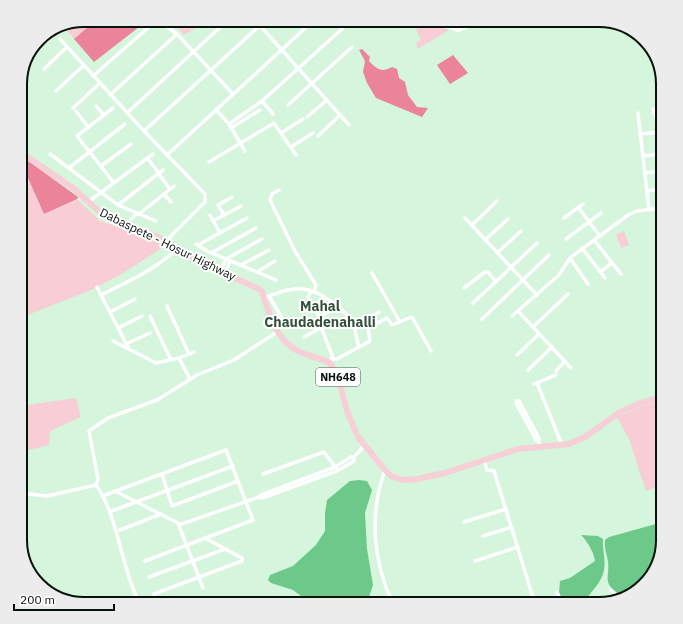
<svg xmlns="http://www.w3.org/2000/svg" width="683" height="624" font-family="'IBM Plex Sans',sans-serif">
<rect width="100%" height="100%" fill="#d5f5dc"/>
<g fill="#f8cdd5">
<path d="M84,20H96L74,39L64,27Z"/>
<path d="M171,20H209L184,35Z"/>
<path d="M412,20H424L449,30L418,49L416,43L421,40Z"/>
<path d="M20,160L44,214L77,199L100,221L133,232L165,246L123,273L91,290L20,318Z"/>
<path d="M624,231L629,245L621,248L616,235Z"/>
<path d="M76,398L81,417L50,431L49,445L20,452V406Z"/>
<path d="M663,401V484L646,491L629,439L617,417L643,406Z"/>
</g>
<g fill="#eb849b">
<path d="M96,20H148L94,62L74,39Z"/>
<path d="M362,49L370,57L369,61C377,69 381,73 392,67L397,69L399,78L405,82L408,95L417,107L428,108L422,117L376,98L367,83L363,72L365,61L359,50Z"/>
<path d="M453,55L468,73L450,84L437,65Z"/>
<path d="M20,155L78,197L77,199L44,214L20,160Z"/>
</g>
<g fill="#6cc989">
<path d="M359,480L367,481L372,490L365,513L367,549L373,585L369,597L356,604H312L293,590L271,583L268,580L270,575L293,566L316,545L325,531V513L327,500L350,481Z"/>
<path d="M663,522V540L644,585L621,596C601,582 610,579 608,562C607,554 604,548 605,540L609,537Z"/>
<path d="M581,535L598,536L603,539C602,551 607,562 603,574C600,585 586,596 584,604H565L559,593L560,581L570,578L595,561C594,552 587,541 581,535Z"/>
</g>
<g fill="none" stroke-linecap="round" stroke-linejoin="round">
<g stroke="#fff" stroke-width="3.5">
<path d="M158,20L177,34L233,94"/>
<path d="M255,20L349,125"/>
<path d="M60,39L144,131L205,194V202L166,241"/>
<path d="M44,69L67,47"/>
<path d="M93,76L157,20"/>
<path d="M56,91L84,65"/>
<path d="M110,95L177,34"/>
<path d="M262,101L273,114"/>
<path d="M288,105L352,47"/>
<path d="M96,106L104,115"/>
<path d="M73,108L100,83"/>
<path d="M113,108L77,136L114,183"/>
<path d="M216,110L229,124L245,151"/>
<path d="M76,111L88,127"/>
<path d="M654,112L663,108"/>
<path d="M127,113L228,20"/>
<path d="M638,113L649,209"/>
<path d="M307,117L327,100"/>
<path d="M229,124L262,101L342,29"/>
<path d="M231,128L260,110"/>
<path d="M144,131L266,20"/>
<path d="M281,133L303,119"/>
<path d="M640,134L662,132L653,109"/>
<path d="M318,136L340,115"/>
<path d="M291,147L313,133"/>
<path d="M50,154L118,205L156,221"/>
<path d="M167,155L314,20"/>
<path d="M643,156L663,154"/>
<path d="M147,158L159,173"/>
<path d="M209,162L274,123L296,155"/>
<path d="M101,166L131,144"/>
<path d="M69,168L125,124"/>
<path d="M158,173L170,189"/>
<path d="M645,173L663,171"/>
<path d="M279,190L272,194L270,200L295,251L316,285L314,292"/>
<path d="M647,191L663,189"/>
<path d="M164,194L171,202"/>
<path d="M88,202L153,154"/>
<path d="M118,205L163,170"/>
<path d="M578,207L599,235"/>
<path d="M139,214L174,186"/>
<path d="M210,215L220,233"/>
<path d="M224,215L218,205L232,197"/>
<path d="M465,218L537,295"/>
<path d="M564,218L583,204"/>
<path d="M131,219L138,213"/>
<path d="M213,221L241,206"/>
<path d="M472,225L497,201"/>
<path d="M566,239L601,213"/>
<path d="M485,240L508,219"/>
<path d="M594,240L621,274"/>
<path d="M196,244L207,251L276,280"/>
<path d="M198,245L247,218"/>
<path d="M582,248L605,278"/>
<path d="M211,253L256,228"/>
<path d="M497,253L521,231"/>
<path d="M570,258L588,284"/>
<path d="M241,265L269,250"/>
<path d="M220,271L226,259L262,239"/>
<path d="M257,272L275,261"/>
<path d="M600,272L612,263"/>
<path d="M225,273L230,261"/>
<path d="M372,273L400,322"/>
<path d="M97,287L129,349"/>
<path d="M464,288L485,272H488L496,282"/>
<path d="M101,295C128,282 156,269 178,248"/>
<path d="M269,296L281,316"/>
<path d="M264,298C275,294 291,287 303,289C319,290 348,311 354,326C356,333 357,341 359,347"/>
<path d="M473,303L537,243"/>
<path d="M167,306L189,354"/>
<path d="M110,312L135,299"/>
<path d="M519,312L571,368"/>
<path d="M150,316L171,360"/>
<path d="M512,316L559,275L570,258L628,215L637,211L663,208"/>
<path d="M319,317L338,307"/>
<path d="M482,319L549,255"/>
<path d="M353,326L379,312"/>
<path d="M321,327L332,355V360"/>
<path d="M533,327L568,294"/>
<path d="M118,328L142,316"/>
<path d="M304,337L324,326L308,297L311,291"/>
<path d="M113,341L156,363L179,358L194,352"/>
<path d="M126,344L150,333"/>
<path d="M517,355L539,334"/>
<path d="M179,358L189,377"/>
<path d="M332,359H337L370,341L368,328L387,318L392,325L412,317L431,351"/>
<path d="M528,370L552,347"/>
<path d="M556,371L565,361"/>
<path d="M537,383L562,445"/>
<path d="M534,384L556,375"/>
<path d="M517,401H519L539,438V446"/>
<path d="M517,401L516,403L536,440L538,441"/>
<path d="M484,460L487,470L494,471L535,604"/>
<path d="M385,470C369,514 373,562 393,604"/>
<path d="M162,474L172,506L238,481"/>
<path d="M263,474L324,452L336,468"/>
<path d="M96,485C117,514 121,563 136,596"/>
<path d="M115,491L178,523L203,588"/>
<path d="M20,493L47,496L96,485L98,479L89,431L108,418L157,400L197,375L234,360L277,332"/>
<path d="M105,495L226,450L253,520L145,561"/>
<path d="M259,497L262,498L337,471L354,461V457"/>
<path d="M112,511L233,466"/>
<path d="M464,522L506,509"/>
<path d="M179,525L259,497L261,495L335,467L351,457H354L365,445"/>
<path d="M120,530L161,514"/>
<path d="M483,536L512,527"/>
<path d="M475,561L518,547"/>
<path d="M149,577L225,549"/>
<path d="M611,590L619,597"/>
<path d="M557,592L562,604"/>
<path d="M154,594L242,561V558L205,538"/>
</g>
<path stroke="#fff" stroke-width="4.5" d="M431,20L458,30L482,20"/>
<path stroke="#f7cfd6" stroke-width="6" d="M20,152L73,188L102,214L160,238L206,265L259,289L262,292C270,315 275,339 298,351C308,357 320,357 330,363L338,378L348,414L358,437L385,470L391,476L403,480L417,479L445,473L518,449L569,444L585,437L620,412L641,403L663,397"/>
</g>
<g text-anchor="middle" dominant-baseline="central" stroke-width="4" stroke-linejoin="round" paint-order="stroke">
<rect fill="#fff" stroke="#525a54" stroke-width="1" x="316" y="368" width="44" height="18" rx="3"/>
<g font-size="11" font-weight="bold" fill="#08130b">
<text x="338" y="377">NH648</text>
</g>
<g font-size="12" fill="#08130b" stroke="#fff">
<text transform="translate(168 244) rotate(26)">Dabaspete - Hosur Highway</text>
</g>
<g font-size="14" font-weight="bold" fill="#344f3b" stroke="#fff">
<text x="320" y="306">Mahal<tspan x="320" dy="16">Chaudadenahalli</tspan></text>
</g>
</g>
<path d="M0 0H683V624H0ZM84 27H599A57 57 0 0 1 656 84V540A57 57 0 0 1 599 597H84A57 57 0 0 1 27 540V84A57 57 0 0 1 84 27Z" fill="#ebeceb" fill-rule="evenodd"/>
<path fill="none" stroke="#08130b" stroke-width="2" d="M84 27H599A57 57 0 0 1 656 84V540A57 57 0 0 1 599 597H84A57 57 0 0 1 27 540V84A57 57 0 0 1 84 27Z"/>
<path d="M14 604v6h100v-6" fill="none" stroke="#08130b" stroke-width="2"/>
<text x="20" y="604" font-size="12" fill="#08130b" stroke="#ffffff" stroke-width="3" paint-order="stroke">200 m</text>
</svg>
